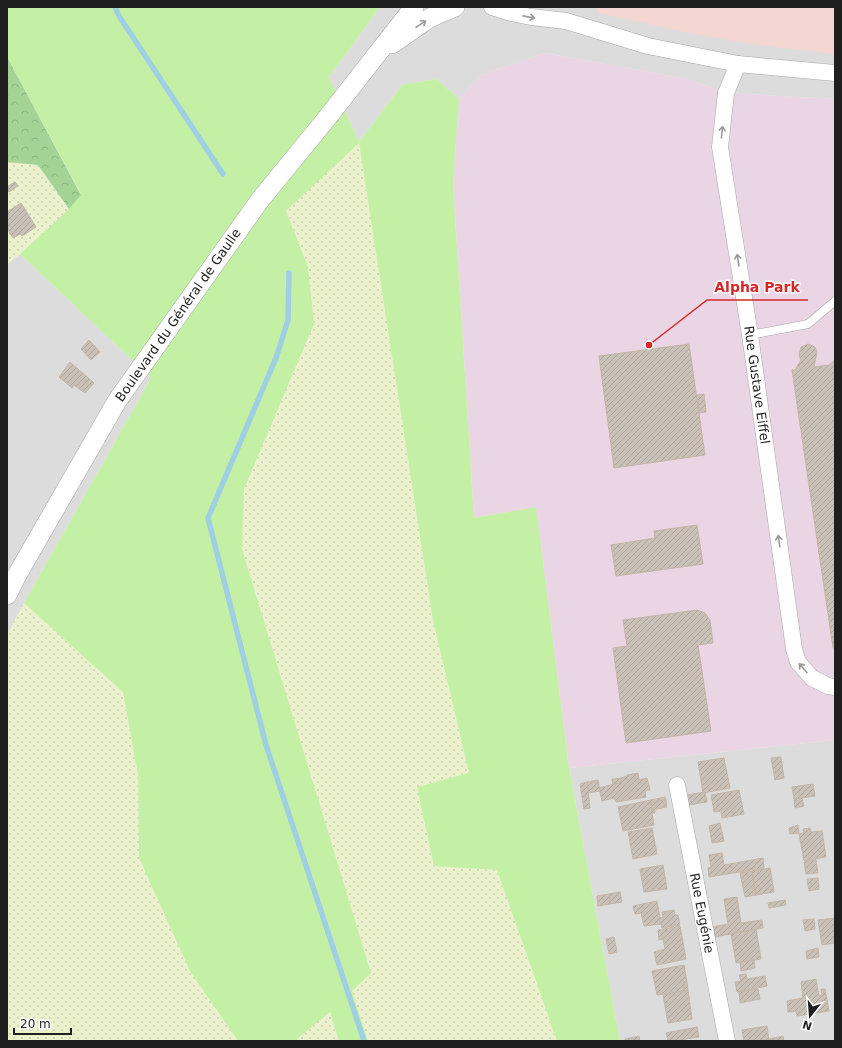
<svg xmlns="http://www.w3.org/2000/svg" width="842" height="1048" font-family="'DejaVu Sans',sans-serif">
<defs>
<pattern id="farmland-dots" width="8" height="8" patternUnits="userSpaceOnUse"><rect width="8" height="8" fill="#ecf1cd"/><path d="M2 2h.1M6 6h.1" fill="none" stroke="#caceb0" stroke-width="1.8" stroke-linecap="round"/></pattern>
<pattern id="forest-crowns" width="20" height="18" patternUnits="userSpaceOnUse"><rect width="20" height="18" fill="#a3d495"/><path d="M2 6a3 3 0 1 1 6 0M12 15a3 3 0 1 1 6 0" fill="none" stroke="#8cb680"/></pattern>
<pattern id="building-hatch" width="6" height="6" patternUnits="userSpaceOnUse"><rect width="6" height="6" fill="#c9c0b7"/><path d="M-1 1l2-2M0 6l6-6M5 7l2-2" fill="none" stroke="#aca59d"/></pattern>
</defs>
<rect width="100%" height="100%" fill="#f1ede4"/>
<g fill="#dddcdc">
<path d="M380,7H835V99L726,93L687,79L545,53L481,75L459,99L436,79L402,85L359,142L329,77Z"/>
<path d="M20,254L151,378L24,603L7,635V264Z"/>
<path d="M835,740V1041H620L569,768Z"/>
</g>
<path fill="#f3d5d1" d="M596,7H835V54L757,45L693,34L598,13Z"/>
<path fill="#ead5e5" d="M545,53L687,79L726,93L835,99V740L569,768L536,507L474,518L453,184L459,99L481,75Z"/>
<g fill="url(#farmland-dots)">
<path d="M359,142L433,620L469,773L434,866L497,870L557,1041H368L352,991L371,973L242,549L244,489L314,324L308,267L286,211Z"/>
<path d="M7,162L38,165L69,209L20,254L7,264Z"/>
<path d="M24,603L123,692L138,774L139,858L190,971L238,1041H7V635Z"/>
<path d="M330,1011L339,1041H297L296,1039Z"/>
</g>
<path fill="#c4f0a5" d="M7,7H380L329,77L359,142L402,85L436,79L459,99L453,184L474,518L536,507L569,768L620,1041H557L497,870L434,866L417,787L469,773L433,620L359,143L286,211L308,267L314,324L244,489L242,549L371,973L352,991L368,1041H339L330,1012L297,1039V1041H238L190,971L139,858L138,774L123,692L24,603L151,378L20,254L69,209L81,194L7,57Z"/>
<path fill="url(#forest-crowns)" d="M7,57L81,195L69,209L38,165L7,162Z"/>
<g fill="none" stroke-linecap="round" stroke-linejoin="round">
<g stroke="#a0cfe3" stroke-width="5.5">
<path d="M115,7L119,16L223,174"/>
<path d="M289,273L288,320L276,358L208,518L266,745L364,1041"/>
</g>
</g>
<g fill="url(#building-hatch)" stroke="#c4b5a5">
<path d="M15,182L18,186L9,192L7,187Z"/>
<path d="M21,203L36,227L22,236L20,234L13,238L7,229V212Z"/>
<path d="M89,340L100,352L91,360L81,349Z"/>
<path d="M689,344L705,455L614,468L599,356Z"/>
<path d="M808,344L815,347L817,352L814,367L829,365L835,360V648H833L792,370H795L801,360L799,355L801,347Z"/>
<path d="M70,362L94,383L85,393L74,385L72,388L59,377Z"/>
<path d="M704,394L706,412L699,413L697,395Z"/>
<path d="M697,525L703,564L616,576L611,545L655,538L654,531Z"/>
<path d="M697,610L705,613L710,620L713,643L698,645L711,731L626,743L613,648L627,646L623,620Z"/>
<path d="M781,757L784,778L775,780L771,758Z"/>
<path d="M724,758L730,788L703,793L698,762Z"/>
<path d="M638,773L639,780L647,778L650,790H645L646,797L616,802L614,798L602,801L599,788L622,782L621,778L627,776V775Z"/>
<path d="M621,778L622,782L613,785L612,779Z"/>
<path d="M598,780L600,791L588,793L587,782Z"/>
<path d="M587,782L590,808L584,809L580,784Z"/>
<path d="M813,784L815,796L794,799L792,787Z"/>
<path d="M739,790L744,814L722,818L721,811L714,812L711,795Z"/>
<path d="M705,792L707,802L689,805L687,795Z"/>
<path d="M665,797L666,800L651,803L652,810L655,809V813H652L654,825L623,831L618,807Z"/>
<path d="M802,798L804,806L795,808L794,799Z"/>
<path d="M666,800L667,807L652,810L651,803Z"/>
<path d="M720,823L724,841L712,843L709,826Z"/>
<path d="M798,825L799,833L790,834L789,828Z"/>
<path d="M652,828L657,854L633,859L628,832Z"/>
<path d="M810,828L811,832L822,831L826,857L804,861L799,834L804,833L803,829Z"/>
<path d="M722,853L724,865L763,858L764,868L709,877L708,868L711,867L709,855Z"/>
<path d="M816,860L818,873L806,874L804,862Z"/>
<path d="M663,865L667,889L644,892L640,869Z"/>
<path d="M770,868L774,892L756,895L752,871Z"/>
<path d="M752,871L756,895L745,897L740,873Z"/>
<path d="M818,878L819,889L809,891L807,879Z"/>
<path d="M620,892L622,902L610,904L609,894Z"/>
<path d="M609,894L610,904L598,906L597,896Z"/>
<path d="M737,897L741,923L762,920L763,928L714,937L712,927L728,924L724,899Z"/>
<path d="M785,900L786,905L769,908L768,903Z"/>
<path d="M657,901L660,918L663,917L662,912L674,910L675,915H678L680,925L662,928L661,924L644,926L641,913L635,914L633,906Z"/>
<path d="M835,918V943L822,945L818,920Z"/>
<path d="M814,919L815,929L805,931L803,920Z"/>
<path d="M680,926L686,959L657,965L654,952L665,949L663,939L659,940L658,930Z"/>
<path d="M756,929L761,959L736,963L731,934Z"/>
<path d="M614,937L617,952L609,954L606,939Z"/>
<path d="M818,948L819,957L807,959L806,951Z"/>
<path d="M754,960L755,968L741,971L740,962Z"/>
<path d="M684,965L687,982H684L685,991L657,995L652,971Z"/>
<path d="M746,974L747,979L765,976L767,986L737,992L735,982L741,981L739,975Z"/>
<path d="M816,979L819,996L822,995L821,989H825L829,1011L797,1016L796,1011L788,1012L787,1001L803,998L801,982Z"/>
<path d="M684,982H687L688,990L685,991Z"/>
<path d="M758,989L760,999L740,1003L739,992Z"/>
<path d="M688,990L692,1019L668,1023L663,995Z"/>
<path d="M767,1026L769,1041H744L742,1030Z"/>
<path d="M697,1027L699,1037L685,1039L686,1041H668L666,1033Z"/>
<path d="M639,1036L640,1041H625V1039Z"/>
<path d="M783,1036L784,1041H769V1039Z"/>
</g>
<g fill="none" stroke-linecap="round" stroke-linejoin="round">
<defs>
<path id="service" d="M750,335L808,324L835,301"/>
<g id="minor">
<path d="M492,7L507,12L531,17L566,21L648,46L738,64L835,73"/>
<path d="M738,64L726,93L720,147L750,335L794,649L798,662L812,678L828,686L835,687"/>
<path d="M677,785L727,1041"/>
</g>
<g id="tertiary">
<path d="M392,44L428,19L438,14L455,7"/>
<path d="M7,595L17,575L117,401L260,200L327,118L414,7"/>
</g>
</defs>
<use href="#service" stroke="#a6a6a6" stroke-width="9"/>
<use href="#minor" stroke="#a6a6a6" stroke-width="17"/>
<use href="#tertiary" stroke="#a6a6a6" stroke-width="20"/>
<use href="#service" stroke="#fff" stroke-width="8"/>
<use href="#minor" stroke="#fff" stroke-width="16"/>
<use href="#tertiary" stroke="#fff" stroke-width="19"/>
</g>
<defs><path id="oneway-shaft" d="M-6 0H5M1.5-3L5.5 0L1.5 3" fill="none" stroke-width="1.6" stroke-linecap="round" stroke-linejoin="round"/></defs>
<g stroke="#9a9a9a">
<use href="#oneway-shaft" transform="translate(529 17) rotate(11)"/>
<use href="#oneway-shaft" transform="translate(421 24) rotate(-34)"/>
<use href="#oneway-shaft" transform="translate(722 132) rotate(-84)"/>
<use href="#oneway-shaft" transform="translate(738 260) rotate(-99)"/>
<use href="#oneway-shaft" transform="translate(779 541) rotate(-98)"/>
<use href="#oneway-shaft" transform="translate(803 668) rotate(-131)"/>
</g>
<g text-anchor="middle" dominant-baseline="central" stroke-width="3" stroke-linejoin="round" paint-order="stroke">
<g font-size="13" fill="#1f1f1f" stroke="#fff">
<text transform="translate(178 315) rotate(-55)">Boulevard du Général de Gaulle</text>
<text transform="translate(757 385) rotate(82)">Rue Gustave Eiffel</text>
<text transform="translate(702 913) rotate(79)">Rue Eugénie</text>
</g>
</g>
<path fill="none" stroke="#d62828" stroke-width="1.5" d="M649 345L707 300H808"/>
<circle fill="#d62828" stroke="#fff" stroke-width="1.5" cx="649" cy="345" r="4"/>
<g font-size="14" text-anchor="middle" font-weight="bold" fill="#d62828" stroke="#fff" stroke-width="3" stroke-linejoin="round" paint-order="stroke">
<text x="757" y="292">Alpha Park</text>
</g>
<rect width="842" height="1048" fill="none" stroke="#1f1f1f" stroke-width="16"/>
<g transform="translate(810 1016) rotate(197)" stroke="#ffffff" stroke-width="3" paint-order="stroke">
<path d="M0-3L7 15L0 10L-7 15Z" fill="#1f1f1f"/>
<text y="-6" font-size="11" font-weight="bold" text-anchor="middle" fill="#1f1f1f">N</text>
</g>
<path d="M14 1028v6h57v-6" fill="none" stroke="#1f1f1f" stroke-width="2"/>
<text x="20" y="1028" font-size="12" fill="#1f1f1f" stroke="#ffffff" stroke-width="3" paint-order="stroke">20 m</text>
</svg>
